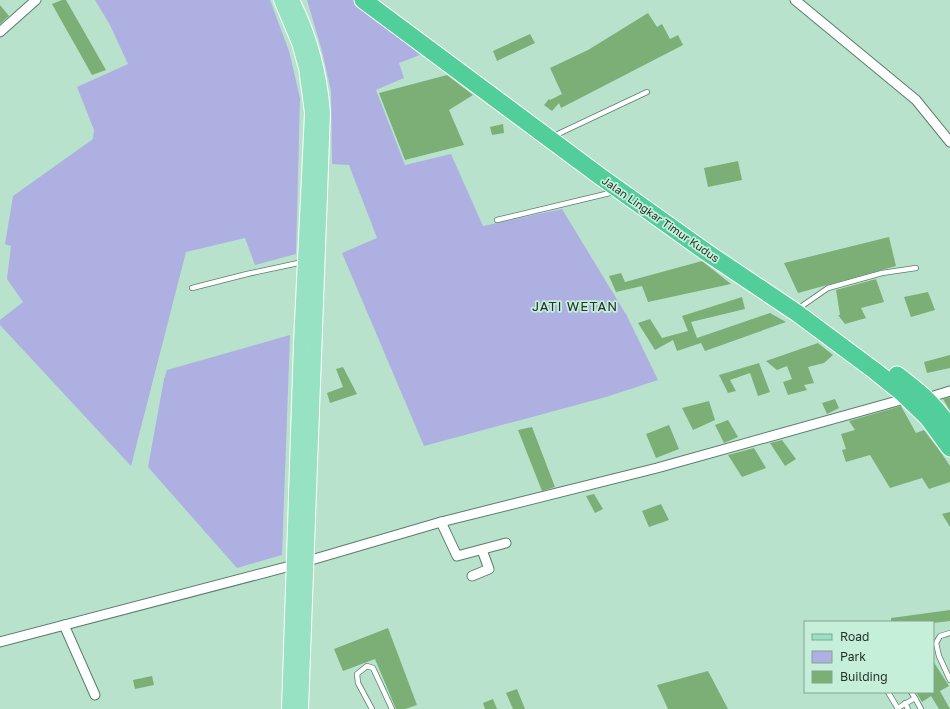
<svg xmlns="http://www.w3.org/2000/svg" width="950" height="709" font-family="'Golos Text',sans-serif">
<rect width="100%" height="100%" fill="#b9e2cc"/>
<g fill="#adb0e1">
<path d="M95,0H270L289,51L300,98L296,254L255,265L245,238L186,252L131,466L0,325V320L23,302L7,279L11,246L5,244L13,196L93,139L94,130L77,87L128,64L110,25Z"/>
<path d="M307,0H354L420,55L399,63L404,78L376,90L405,165L451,154L483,226L562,209L627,316L658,380L606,397L424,446L342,253L377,238L349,165L332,164L331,91L322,51Z"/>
<path d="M290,335L282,555L237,568L148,467L164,379L167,370Z"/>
</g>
<g fill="#7baf75">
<path d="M62,0H66L106,70L92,75L52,4Z"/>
<path d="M0,5L9,16L0,24Z"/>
<path d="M648,13L657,27L662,24L670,39L678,35L683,45L561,108L559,103L552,111L544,105L549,99L550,100L562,94L550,68L588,50Z"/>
<path d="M530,34L535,43L497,61L493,51Z"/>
<path d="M447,75L473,95L449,110L464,145L405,160L379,93Z"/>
<path d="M503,124L504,133L492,135L490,127Z"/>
<path d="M738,161L742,180L708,187L704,168Z"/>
<path d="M889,237L896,266L798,293L784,263Z"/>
<path d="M702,261L731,284L648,302L642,286L616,292L609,276L621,273L625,282Z"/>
<path d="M876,279L884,302L861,308L866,318L845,324L838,315H840L836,290Z"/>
<path d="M928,292L935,310L911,317L904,297Z"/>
<path d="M742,297L745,309L691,322L697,338L770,313L786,322L705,351L701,343L677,351L673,340L655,350L638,323L650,319L662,338L688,331L682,316Z"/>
<path d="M818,343L833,355L824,363L808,367L814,383L804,385L807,390L788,395L783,382L792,379L787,366L777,370L766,361Z"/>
<path d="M950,355V368L927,373L924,362Z"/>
<path d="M759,363L770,392L758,396L750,373L730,380L736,391L728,393L719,375Z"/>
<path d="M343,367L357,394L330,403L327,393L343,387L336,369Z"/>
<path d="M950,397V411L943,399Z"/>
<path d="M835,399L839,408L827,414L822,403Z"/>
<path d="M709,401L715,420L693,430L682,408Z"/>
<path d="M901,406L916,433L924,430L942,454L950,466V482L929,489L922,478L890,488L870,455L846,462L842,450L846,449L841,434L855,430L849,421Z"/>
<path d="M728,420L738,437L724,443L715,425Z"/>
<path d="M669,425L679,449L656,458L646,434Z"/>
<path d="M532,427L555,487L542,491L518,430Z"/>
<path d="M782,440L796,459L785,466L770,443Z"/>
<path d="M754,448L766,468L742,477L728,455Z"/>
<path d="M594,494L603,509L595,513L586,496Z"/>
<path d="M661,504L669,520L649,527L642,511Z"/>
<path d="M950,512V527L942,514Z"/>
<path d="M950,610V621L933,623L891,622V618Z"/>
<path d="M388,628L417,705L405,709H396L375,659L343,671L334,649Z"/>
<path d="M933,661L949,686L940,691L950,709H939L931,696L922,702L916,692H933Z"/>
<path d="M708,671L728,709H668L657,685Z"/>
<path d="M152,676L154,685L135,689L133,680Z"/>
<path d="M517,689L525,709H513L506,693Z"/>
<path d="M493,699L497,709H485L483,703Z"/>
</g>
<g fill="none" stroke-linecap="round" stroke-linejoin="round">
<defs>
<g id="lane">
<path d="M558,134L647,92"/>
<path d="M497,220L614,192"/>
<path d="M192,288L247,274L303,262"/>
<path d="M802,306L828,288L882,273L916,268"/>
<path d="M950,633L940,636L936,643L939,656L950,680"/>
<path d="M888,692L898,709"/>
<path d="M915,698L921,709"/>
<path d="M905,703L908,709"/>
<path d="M898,708L915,698L911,692"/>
<path d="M372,709L358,683L357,674L367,666L373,668L392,709"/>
</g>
<g id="street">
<path d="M795,0L916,100L950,142"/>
<path d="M0,32L36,0"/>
<path d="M927,398L950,391"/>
<path d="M441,522L457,556L506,543"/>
<path d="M472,576L489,569L482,550"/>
<path d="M64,625L95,695"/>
<path d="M0,642L294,565L441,522L657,468L908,398"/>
</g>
<g id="primary">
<path d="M281,0L299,43L306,68L312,113L301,343L289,709"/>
<path d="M292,0C310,36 320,73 323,113L301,709"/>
</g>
<g id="highway">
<path d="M363,0L601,177L706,252L797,313L875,371L900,391L928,418L950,448"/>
<path d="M897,375C920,393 934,403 950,428"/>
</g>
</defs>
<use href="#lane" stroke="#597f6c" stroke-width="6"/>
<use href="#street" stroke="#597f6c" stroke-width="11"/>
<use href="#primary" stroke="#fff" stroke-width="16"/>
<use href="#highway" stroke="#fff" stroke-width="19"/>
<use href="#lane" stroke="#fff" stroke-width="4.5"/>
<use href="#street" stroke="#fff" stroke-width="9"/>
<use href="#primary" stroke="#97e2c2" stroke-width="14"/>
<use href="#highway" stroke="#51ce99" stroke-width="17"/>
</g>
<g text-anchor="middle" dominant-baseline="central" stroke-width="3.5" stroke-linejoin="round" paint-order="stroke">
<g font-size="11" fill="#22332a" stroke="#c6efd9">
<text transform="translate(661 219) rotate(35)">Jalan Lingkar Timur Kudus</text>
</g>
<g font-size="13" letter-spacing="1" fill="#22332a" stroke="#c6efd9">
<text x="575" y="306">JATI WETAN</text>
</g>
</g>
<rect x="804" y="621" width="130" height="72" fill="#c6efd9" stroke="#84a493"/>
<rect x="812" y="634" width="20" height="6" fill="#97e2c2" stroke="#84a493"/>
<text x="840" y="641" font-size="12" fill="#22332a">Road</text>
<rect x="812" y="651" width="20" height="12" fill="#adb0e1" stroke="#84a493"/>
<text x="840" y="661" font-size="12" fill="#22332a">Park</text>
<rect x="812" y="671" width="20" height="12" fill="#7baf75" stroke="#84a493"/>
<text x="840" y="681" font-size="12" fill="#22332a">Building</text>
</svg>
